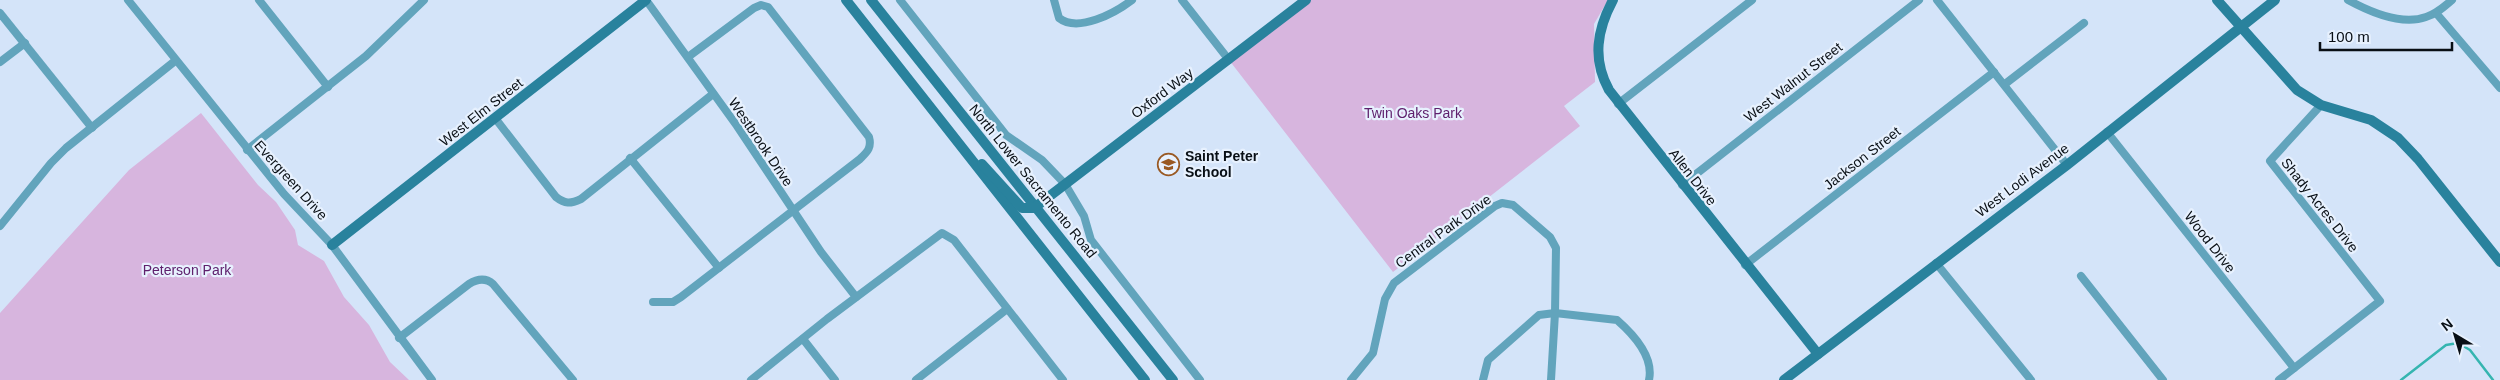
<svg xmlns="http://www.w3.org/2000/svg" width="2500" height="380" font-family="Helvetica,sans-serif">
<rect width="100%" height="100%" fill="#d4e4f9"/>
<g fill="#d7b5de">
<path d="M1306,0H1608L1594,24L1595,82L1564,106L1580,126L1393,272L1229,60Z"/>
<path d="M201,113L258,185L276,202L295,230L298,245L324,261L344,297L369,325L390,362L409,380H0V313L129,170Z"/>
</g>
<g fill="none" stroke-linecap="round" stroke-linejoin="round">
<path stroke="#35b5b0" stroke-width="2.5" d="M2401,380L2446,345L2458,343L2470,350L2493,380"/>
<g stroke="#62a4bc" stroke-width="8">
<path d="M128,0L284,194L332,245L432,380"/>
<path d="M259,0L328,87"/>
<path d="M646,0L737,126L821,252L856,297"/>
<path d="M900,0L1006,135L1042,160L1065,184L1084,216L1091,240L1200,380"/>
<path d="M1054,0L1059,18C1078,33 1115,13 1132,0"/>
<path d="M1182,0L1229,60"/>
<path d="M1937,0L2067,165"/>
<path d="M2348,0C2370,12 2401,26 2426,17C2436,14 2444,7 2452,0"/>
<path d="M0,13L92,128"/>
<path d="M2436,13L2500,88"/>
<path d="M0,62L25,43"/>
<path d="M2005,84L2084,23"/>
<path d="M1618,104L1752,0"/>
<path d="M495,118L556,197C565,204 570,204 581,199L713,94"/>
<path d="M2107,132L2294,368"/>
<path d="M247,150L366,56L424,0"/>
<path d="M630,158L719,268"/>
<path d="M1682,185L1919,0"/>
<path d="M0,226L51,163L66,148L175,61"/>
<path d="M1936,263L2031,380"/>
<path d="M1745,265L1994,72"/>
<path d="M2081,276L2163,380"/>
<path d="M653,302H673L681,297L860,159C867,152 872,148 869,137L768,7L761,5L754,8L688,57"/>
<path d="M399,338L469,284C477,279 485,277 493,284L573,380"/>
<path d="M803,339L835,380"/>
<path d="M751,380L827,319L942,233L954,240L1063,380"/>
<path d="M916,380L1007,309"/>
<path d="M1351,380L1373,353L1385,299L1394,283L1495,206L1502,203L1513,205L1550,237L1556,248L1555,313L1551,380"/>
<path d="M1483,380L1488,360L1539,315L1555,313L1617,320C1633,334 1654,357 1649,380"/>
<path d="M2279,380L2380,301L2270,161L2321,105"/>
</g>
<g stroke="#29829d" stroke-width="10">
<path d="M846,0L1145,380"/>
<path d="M871,0L1173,380"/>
<path d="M1613,0C1597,30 1592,59 1609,90L1818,354"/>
<path d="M2217,0L2297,90L2321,105L2371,120L2398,138L2418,159L2500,262"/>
<path d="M982,164L1022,208H1034L1306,0"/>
<path d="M332,245L646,0"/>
<path d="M1784,380L2067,165L2275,0"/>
</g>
</g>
<defs>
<symbol id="school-ring" viewBox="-11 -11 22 22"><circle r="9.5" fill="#e7f1fe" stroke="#995923" stroke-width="1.5"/><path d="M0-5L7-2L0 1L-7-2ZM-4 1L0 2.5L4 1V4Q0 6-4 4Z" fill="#995923"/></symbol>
</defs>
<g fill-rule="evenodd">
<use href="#school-ring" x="1156" y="152" width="25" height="25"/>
</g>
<g text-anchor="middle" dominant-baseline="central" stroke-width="4.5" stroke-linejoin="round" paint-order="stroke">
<g font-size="14" fill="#090f15" stroke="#e7f1fe">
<text transform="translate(1793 82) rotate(-38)">West Walnut Street</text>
<text transform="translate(1162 93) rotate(-37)">Oxford Way</text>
<text transform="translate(481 112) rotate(-38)">West Elm Street</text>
<text transform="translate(761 142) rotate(56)">Westbrook Drive</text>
<text transform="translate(1862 158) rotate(-38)">Jackson Street</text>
<text transform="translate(1693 177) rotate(52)">Allen Drive</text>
<text transform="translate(291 180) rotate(48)">Evergreen Drive</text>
<text transform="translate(2022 180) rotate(-37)">West Lodi Avenue</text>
<text transform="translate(1033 181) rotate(51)">North Lower Sacramento Road</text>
<text transform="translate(2320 205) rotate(52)">Shady Acres Drive</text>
<text transform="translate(1443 231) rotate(-36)">Central Park Drive</text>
<text transform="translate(2210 242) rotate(52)">Wood Drive</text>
</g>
<g font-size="14" fill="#5f206d" stroke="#e7f1fe">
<text x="1413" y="113">Twin Oaks Park</text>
<text x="187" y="270">Peterson Park</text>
</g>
<g font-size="14" font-weight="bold" fill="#090f15" stroke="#e7f1fe" text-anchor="start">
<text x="1185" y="156">Saint Peter<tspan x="1185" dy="16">School</tspan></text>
</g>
</g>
<g transform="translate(2455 335) rotate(322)" stroke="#e7f1fe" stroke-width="4" paint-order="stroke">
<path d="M0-4L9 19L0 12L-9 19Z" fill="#090f15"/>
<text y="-8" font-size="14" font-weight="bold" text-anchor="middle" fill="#090f15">N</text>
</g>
<path d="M2320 42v8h132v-8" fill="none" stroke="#090f15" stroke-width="2.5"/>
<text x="2328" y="42" font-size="15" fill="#090f15" stroke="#e7f1fe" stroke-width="4" paint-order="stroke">100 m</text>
</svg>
